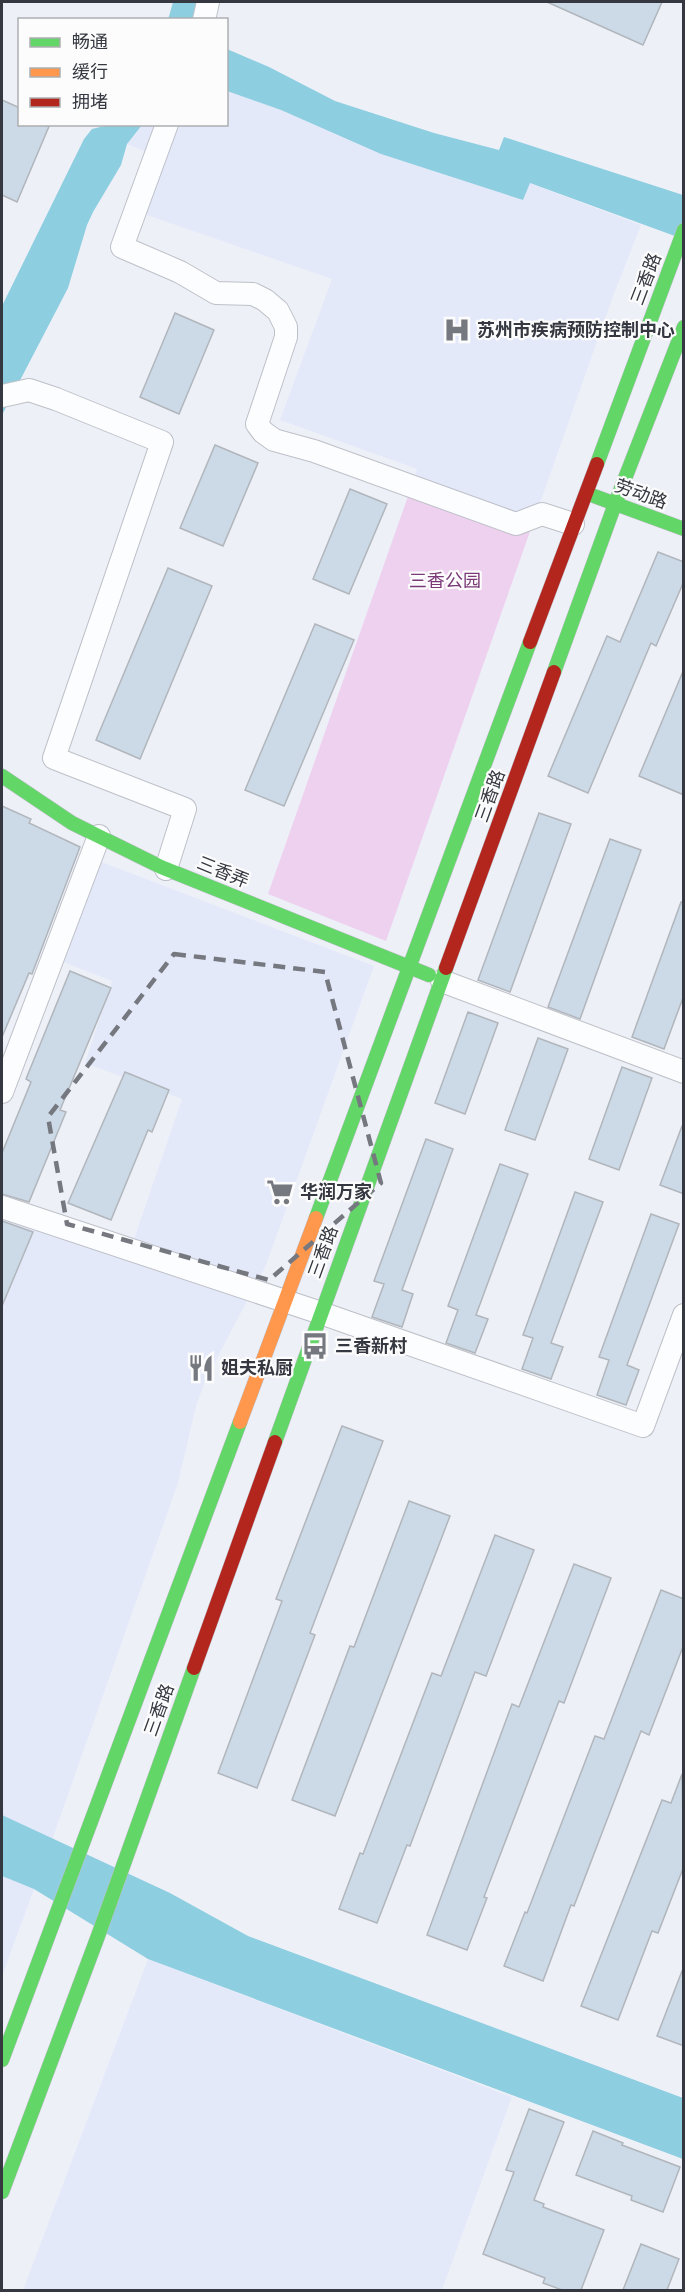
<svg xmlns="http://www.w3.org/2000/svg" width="685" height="2292" font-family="Montserrat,'Noto Sans SC',sans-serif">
<rect width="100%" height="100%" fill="#eef0f8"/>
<g fill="#e4e9fa">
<path d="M227,91L281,110L381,154L523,200L529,183L641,225L612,299L533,523L413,482L417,469L280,420L332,279L144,214L164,159L127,144L142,125L226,124Z"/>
<path d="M99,861L374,966L266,1265L206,1379L196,1406L178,1483L52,1840L2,1815V1203L131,1248L182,1099L85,1063L112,981L58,960Z"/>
<path d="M2,1876L34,1889L2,1976Z"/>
<path d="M148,1959L512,2097L442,2290H23Z"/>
</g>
<path fill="#edd1ef" d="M413,482L533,523L386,941L268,894Z"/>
<g fill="#8dcee0">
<path d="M173,2H199L196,19L168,20Z"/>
<path d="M227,49L269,67L335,101L434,133L499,150L504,137L683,195V239L530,183L523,200L381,154L281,110L227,91Z"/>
<path d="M108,125H142L127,144L121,165L93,212L87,225L68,288L2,415V306L84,139L92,129Z"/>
<path d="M2,1815L170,1893L248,1936L683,2098V2159L148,1959L34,1889L2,1876Z"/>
</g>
<g fill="#ccd9e6" stroke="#b1b6bc" stroke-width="1.5">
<path d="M547,2H662L643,45Z"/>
<path d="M2,100L20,108V124H50L17,202L2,195Z"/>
<path d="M175,313L214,330L179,414L140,397Z"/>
<path d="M215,445L258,463L223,546L180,528Z"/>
<path d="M350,489L387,504L349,594L313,579Z"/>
<path d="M658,552L684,562V581L656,646L651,643L588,793L548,776L607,636L620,642Z"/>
<path d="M168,568L212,586L140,759L96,740Z"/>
<path d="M315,624L354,640L284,806L245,790Z"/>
<path d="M684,669V795L639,776Z"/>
<path d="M2,806L31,819L29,823L80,847L32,974L29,973L2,1037Z"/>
<path d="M539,813L571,824L510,992L478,980Z"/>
<path d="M610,839L641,850L580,1019L548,1007Z"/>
<path d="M681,902H684V995L664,1049L632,1037Z"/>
<path d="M70,971L111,988L60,1110L66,1112L29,1202L2,1194V1153L31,1082L26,1079Z"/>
<path d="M468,1012L498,1023L465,1114L435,1103Z"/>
<path d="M538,1038L568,1049L535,1140L505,1130Z"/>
<path d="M622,1067L652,1078L619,1170L589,1159Z"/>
<path d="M125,1072L169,1090L152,1132L148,1130L111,1220L68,1203Z"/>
<path d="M682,1126H684V1194L660,1185Z"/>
<path d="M426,1139L453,1149L402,1290L413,1294L402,1327L372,1317L384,1284L374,1281Z"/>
<path d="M500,1164L528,1174L476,1315L488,1319L475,1353L446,1343L458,1310L448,1306Z"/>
<path d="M575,1192L603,1202L551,1343L563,1347L551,1379L522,1369L533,1338L523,1335Z"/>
<path d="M651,1214L679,1224L627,1365L639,1370L626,1405L597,1395L609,1360L599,1357Z"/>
<path d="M2,1221L33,1232L2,1306Z"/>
<path d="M342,1426L383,1441L310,1633L315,1635L257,1788L218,1773L282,1601L276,1599Z"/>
<path d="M409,1501L450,1516L335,1816L292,1800L350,1646L354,1647Z"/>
<path d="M495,1535L534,1550L486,1676L475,1672L410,1846L407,1845L377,1923L339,1909L360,1853L363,1854L432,1673L441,1676Z"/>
<path d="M574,1564L611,1578L564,1703L559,1701L484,1897L487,1898L467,1950L427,1935L512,1704L519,1707Z"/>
<path d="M661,1590L684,1599V1644L649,1735L641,1731L574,1906L571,1905L543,1981L504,1966L525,1912L527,1913L595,1736L604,1739Z"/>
<path d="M682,1774L684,1866L658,1933L652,1931L618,2020L581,2006L662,1800L671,1803Z"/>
<path d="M682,1971H684V2046L657,2036Z"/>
<path d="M529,2109L564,2122L534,2200L544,2204L543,2207L604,2230L581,2290H562L543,2283L545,2278L483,2254L514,2172L506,2170Z"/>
<path d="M593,2131L623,2143L622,2145L680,2167L663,2212L631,2200L632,2196L576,2175Z"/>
<path d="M641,2244L679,2259L667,2290H623Z"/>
</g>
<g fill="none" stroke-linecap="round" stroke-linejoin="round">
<defs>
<g id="street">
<path d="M204,20L208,2"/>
<path d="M167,124L122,247L180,272L216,293L253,294L265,300L278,311L286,327V337L257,424L263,432L274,440L314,451L516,524L542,514L573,524"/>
<path d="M2,396L29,390L56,399L162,442L54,758L185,809L166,869"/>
<path d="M442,981L684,1072"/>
<path d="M2,1092L99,836"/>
<path d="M2,1207L321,1313L643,1426L684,1315"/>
</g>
<g id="fast">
<path d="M597,464L684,230"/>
<path d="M594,496L684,529"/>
<path d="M554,672L615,504L684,327"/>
<path d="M2,776L72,823L161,867L429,975"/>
<path d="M316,1218L530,642"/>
<path d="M275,1442L446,968"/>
<path d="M2,2060L240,1422"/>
<path d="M2,2192L98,1936L194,1668"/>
</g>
<path id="slow" d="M240,1422L316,1218"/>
<g id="jam">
<path d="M530,642L597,464"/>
<path d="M446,968L554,672"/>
<path d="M194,1668L275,1442"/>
</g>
</defs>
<use href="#street" stroke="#bec0c8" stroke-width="24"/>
<use href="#fast" stroke="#bec0c8" stroke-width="15"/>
<use href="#slow" stroke="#bec0c8" stroke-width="15"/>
<use href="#jam" stroke="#bec0c8" stroke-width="15"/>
<use href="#street" stroke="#fcfdfe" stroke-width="22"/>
<use href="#fast" stroke="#63d668" stroke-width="14"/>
<use href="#slow" stroke="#ff974d" stroke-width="14"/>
<use href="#jam" stroke="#b3261e" stroke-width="14"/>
</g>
<path fill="none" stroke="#767880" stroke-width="4.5" stroke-dasharray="12 8" stroke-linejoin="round" d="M174,954L325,972L381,1183L269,1280L67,1224L48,1117Z"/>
<defs>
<symbol id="hospital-bare" viewBox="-9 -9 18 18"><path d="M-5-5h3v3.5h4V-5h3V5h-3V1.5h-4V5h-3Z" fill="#767880" stroke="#fcfcfc" stroke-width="2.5" paint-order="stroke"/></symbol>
<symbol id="supermarket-bare" viewBox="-9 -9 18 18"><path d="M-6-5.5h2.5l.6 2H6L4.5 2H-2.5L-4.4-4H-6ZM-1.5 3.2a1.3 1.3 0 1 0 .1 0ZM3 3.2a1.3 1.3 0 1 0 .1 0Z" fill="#767880" stroke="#fcfcfc" stroke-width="2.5" paint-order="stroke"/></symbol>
<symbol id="bus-bare" viewBox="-9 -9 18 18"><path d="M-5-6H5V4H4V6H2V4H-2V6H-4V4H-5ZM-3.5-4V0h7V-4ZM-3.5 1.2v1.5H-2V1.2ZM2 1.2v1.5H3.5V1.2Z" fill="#767880" stroke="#fcfcfc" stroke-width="2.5" paint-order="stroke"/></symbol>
<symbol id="restaurant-bare" viewBox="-9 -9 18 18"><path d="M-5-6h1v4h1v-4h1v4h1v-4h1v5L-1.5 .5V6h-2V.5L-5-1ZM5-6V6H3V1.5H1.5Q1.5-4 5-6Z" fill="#767880" stroke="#fcfcfc" stroke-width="2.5" paint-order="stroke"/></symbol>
</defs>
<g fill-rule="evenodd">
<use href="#hospital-bare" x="438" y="311" width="38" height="38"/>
<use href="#supermarket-bare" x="261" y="1173" width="38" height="38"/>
<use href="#bus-bare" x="296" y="1327" width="38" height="38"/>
<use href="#restaurant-bare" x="182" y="1349" width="38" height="38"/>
</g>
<g text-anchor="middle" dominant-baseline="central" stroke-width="4.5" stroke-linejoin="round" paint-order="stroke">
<g font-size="18" fill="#353840" stroke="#fcfcfc">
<text transform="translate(646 279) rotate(-69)">三香路</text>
<text transform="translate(641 494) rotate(20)">劳动路</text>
<text transform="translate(490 796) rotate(-70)">三香路</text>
<text transform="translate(223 872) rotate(22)">三香弄</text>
<text transform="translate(323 1252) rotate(-70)">三香路</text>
<text transform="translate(159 1710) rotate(-70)">三香路</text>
</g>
<g font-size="18" font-weight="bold" fill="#353840" stroke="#fcfcfc" text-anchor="start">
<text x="477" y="330">苏州市疾病预防控制中心</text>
<text x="300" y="1192">华润万家</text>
<text x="335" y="1346">三香新村</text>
<text x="221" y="1368">姐夫私厨</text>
</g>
<g font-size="18" fill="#7a3977" stroke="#fcfcfc">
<text x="445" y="581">三香公园</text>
</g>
</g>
<rect width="685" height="2292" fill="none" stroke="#353840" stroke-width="6"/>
<rect x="18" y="18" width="210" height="108" fill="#fcfcfc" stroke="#acaeb1" stroke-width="1.5"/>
<rect x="30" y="38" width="30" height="9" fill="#63d668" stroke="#acaeb1" stroke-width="1.5"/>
<text x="72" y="48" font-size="18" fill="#353840">畅通</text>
<rect x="30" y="68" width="30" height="9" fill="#ff974d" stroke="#acaeb1" stroke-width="1.5"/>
<text x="72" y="78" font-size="18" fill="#353840">缓行</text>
<rect x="30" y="98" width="30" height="9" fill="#b3261e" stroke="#acaeb1" stroke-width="1.5"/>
<text x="72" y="108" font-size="18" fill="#353840">拥堵</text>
</svg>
